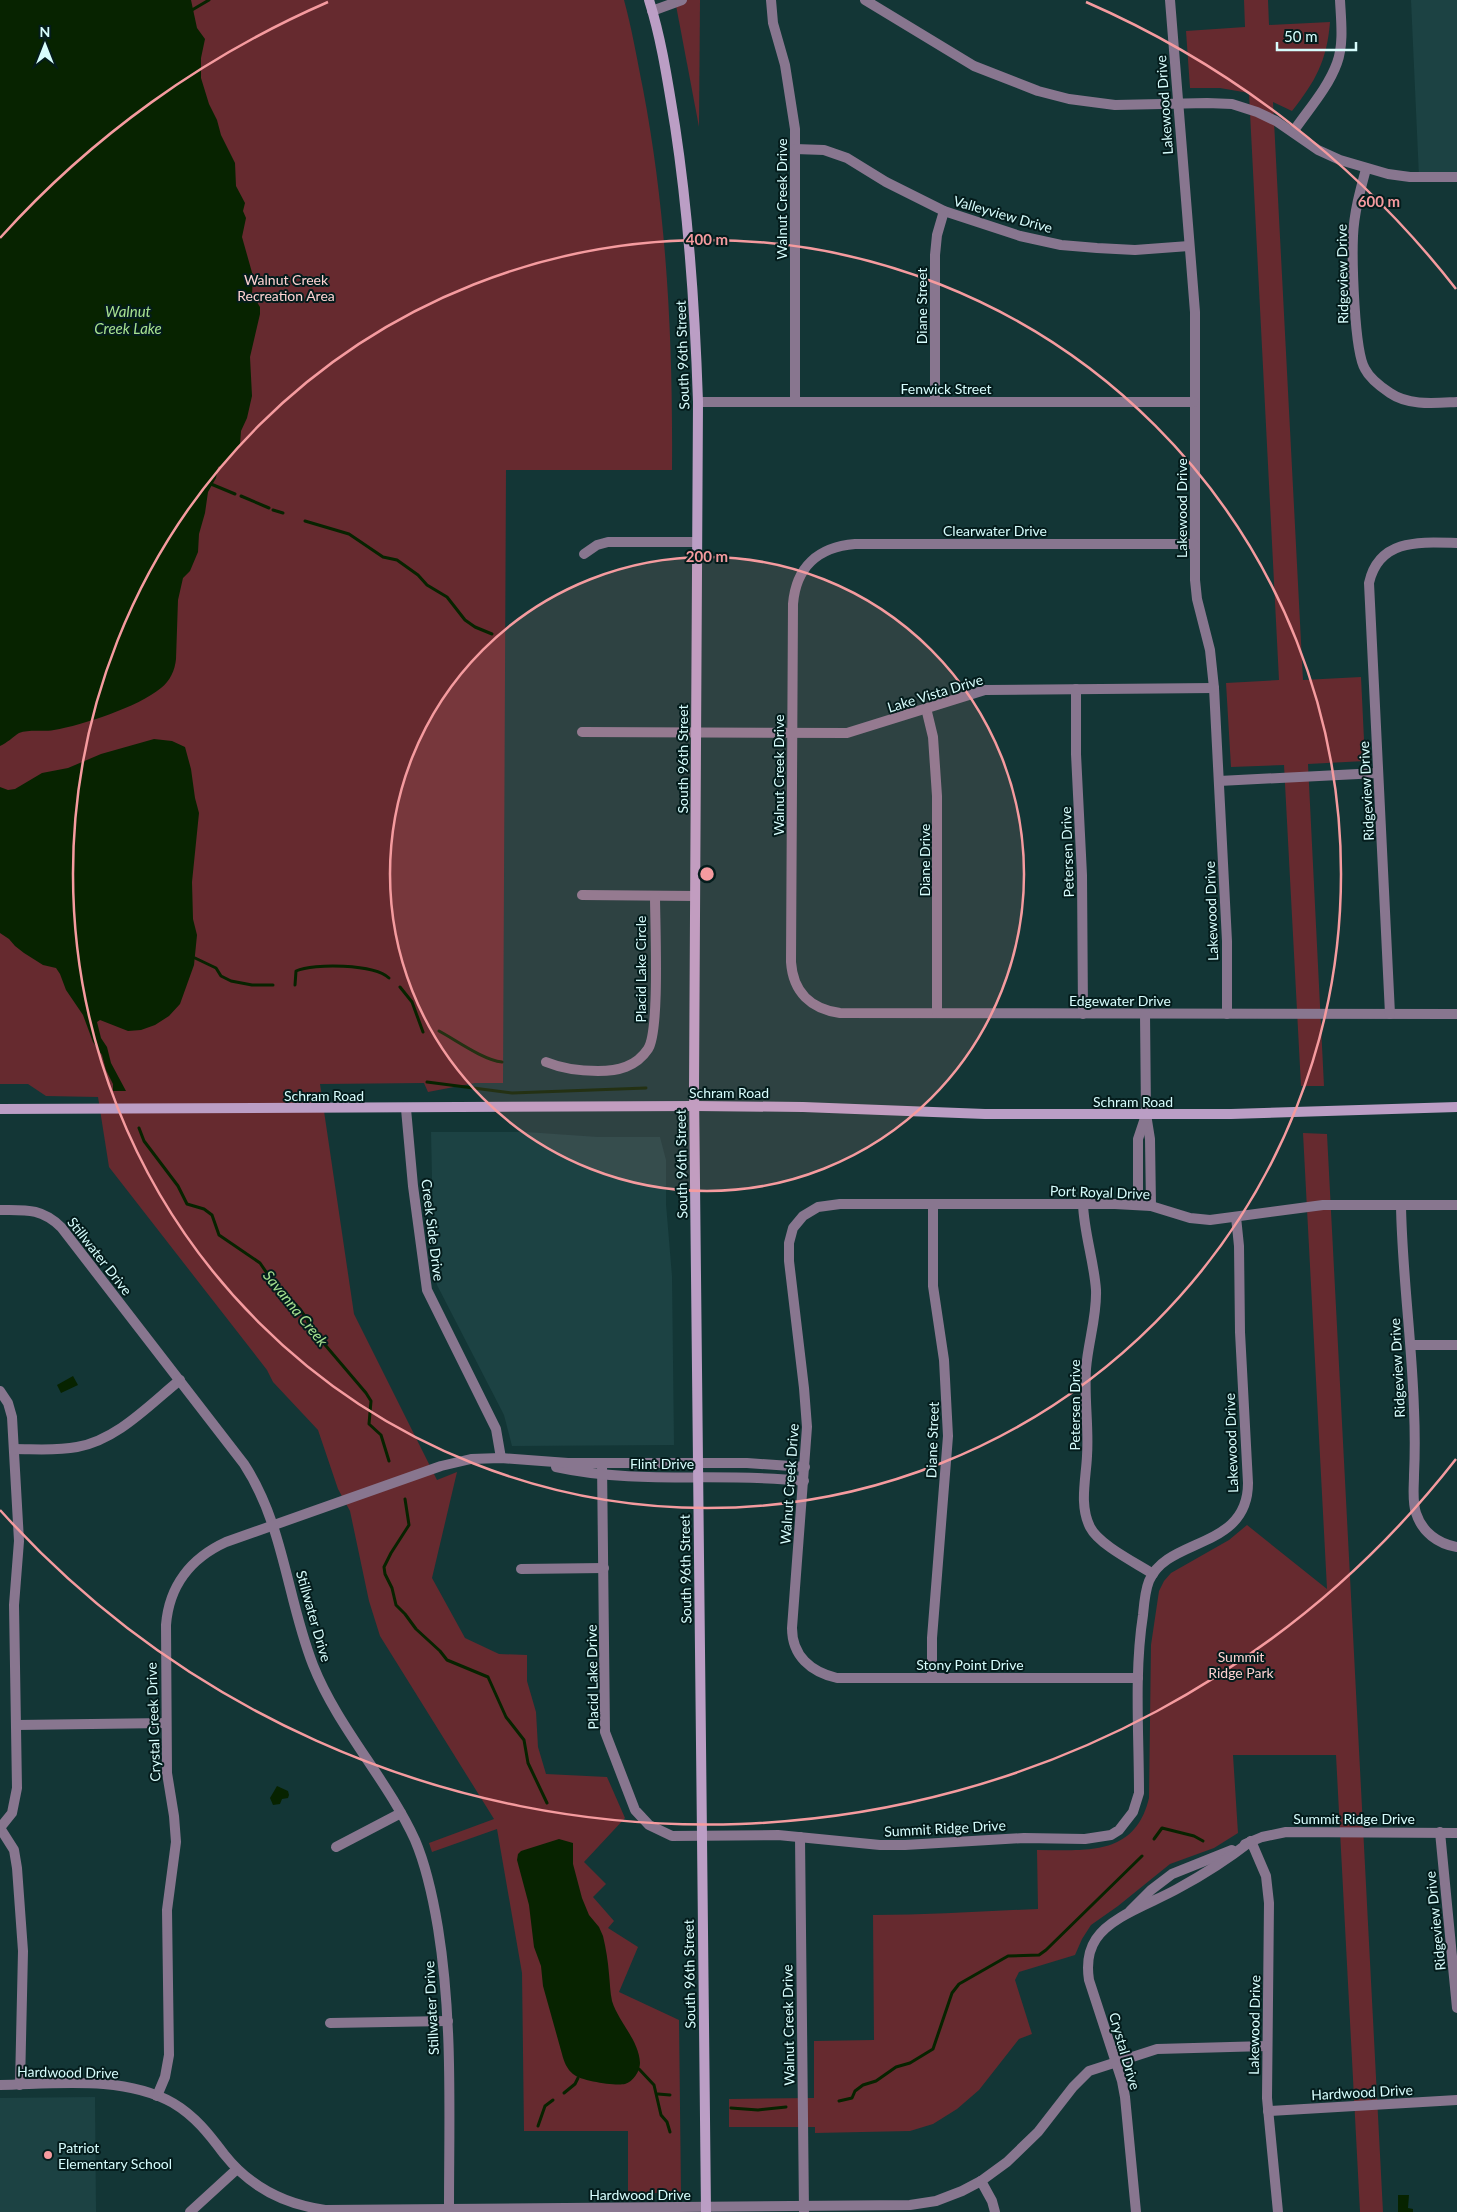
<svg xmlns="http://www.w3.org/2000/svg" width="1457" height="2212" font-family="Lato,sans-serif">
<rect width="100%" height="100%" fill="#133636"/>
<g fill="#1c4243">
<path d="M1411,0H1457V177H1419Z"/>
<path d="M431,1132H526L598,1137H660L666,1160V1204L672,1276L674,1445L512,1446L504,1415L437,1285L434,1270Z"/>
<path d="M95,2097L96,2212H0V2098Z"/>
</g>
<g fill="#662a2f">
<path d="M0,0H624C632,29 637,59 643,89C667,215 673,342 672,470H506L503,1083H475L428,1092L424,1083L320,1084L354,1314L437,1480L457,1472L432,1578L465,1638L499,1654L527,1655V1681L536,1712L538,1747L546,1774L607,1777L625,1818L584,1862L606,1884L593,1897L614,1921L608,1928L638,1947L619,1992L679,2020L681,2193H628V2131H524L522,1973L497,1829L432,1852L429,1843L494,1819L380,1636L369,1601L350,1511L338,1489L318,1430L273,1382L267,1370L109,1167L98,1097L46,1096L28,1084H0Z"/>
<path d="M675,0H700L699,127Z"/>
<path d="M1244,0H1268L1269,25L1330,22C1327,61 1315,82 1292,111L1273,102L1303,680L1361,677L1365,761L1308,764L1324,1086H1301L1284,765L1231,767L1226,683L1279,680L1249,93L1220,88H1190L1186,31L1245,27Z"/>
<path d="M1303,1133L1327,1134L1383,2212H1360L1336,1755H1233L1238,1833L1214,1848L1170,1864L1118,1906L1091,1925L1082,1939L1075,1955L1019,1972L1015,1980L1032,2034L1019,2039L979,2090L957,2109L933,2124L910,2131L815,2133V2127H729V2099L814,2098V2041L874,2040L873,1915C928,1915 983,1911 1038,1909L1037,1850C1086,1850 1135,1857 1149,1798L1151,1645L1159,1591L1164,1581L1171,1573L1229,1540L1247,1525L1327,1589Z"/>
</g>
<g fill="#072300">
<path d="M0,0H191L197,28L205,39L201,58V78L209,104L217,120L221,135L235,163L236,186L245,203L243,211L246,218L242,237L253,276L252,294L260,307V314L250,357L252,396L247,418L241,431L240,445L223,465L218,467L216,478L208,492L205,513L199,534L198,552L190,571L183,578L178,600L176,659C175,670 170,681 161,688C138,707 83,725 54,730C43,732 29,729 19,733C13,737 7,743 0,746Z"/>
<path d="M154,739L172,741L185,747L191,769L195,798L199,813L192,882L193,919L197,935L194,965L180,1004L169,1016L155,1025L141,1030L128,1031L100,1020L97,1022L101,1038L107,1047L111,1063L126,1091H113V1084L106,1070L102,1055L93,1042L83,1015L66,990L60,974L56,968L43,965L24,953L15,946L9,939L0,933V787L8,790L15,789L42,773L68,768L101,754Z"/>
<path d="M73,1376L78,1385L61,1393L57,1385Z"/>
<path d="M277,1786L288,1791L289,1795L288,1798L282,1799L280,1804L273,1805L270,1798Z"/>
<path d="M559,1839L573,1843V1864L582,1898L589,1915L599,1927L603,1936C606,1949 608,1961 609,1974C610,1983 610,1992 612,2001C619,2023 639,2040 640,2063C640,2071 633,2082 625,2084C614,2086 581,2081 573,2074C567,2069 564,2062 562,2054L543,1986L541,1966L534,1947L529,1905L517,1860L518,1854L521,1851Z"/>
<path d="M1398,2195H1409L1408,2208L1413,2209V2212H1398Z"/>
</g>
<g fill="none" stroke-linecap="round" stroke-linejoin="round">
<g stroke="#072300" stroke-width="3">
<path d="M192,10L209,0"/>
<path d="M211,484L235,494"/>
<path d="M241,496L269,508"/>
<path d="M273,510L283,513"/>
<path d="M305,521L349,534L383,557L397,560L418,575L427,585L447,597L465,620L475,627L492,634"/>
<path d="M195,958L216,968L221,976L231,981L252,985H273"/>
<path d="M295,985L296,971C314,963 374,964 389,978"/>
<path d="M400,987L412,1002L423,1032"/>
<path d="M439,1031C456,1040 483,1060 502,1062"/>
<path d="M427,1082L512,1093L646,1088"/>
<path d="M139,1128L144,1141L178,1186L187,1204L204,1209L212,1215L219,1235L260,1263L273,1282L300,1309L307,1319L309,1326L366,1393L371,1401L369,1424L381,1435L389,1461"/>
<path d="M405,1499L409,1525L391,1553L384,1567L385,1574L392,1588L396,1605L405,1614L416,1629L440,1651L447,1660L488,1677L506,1717L524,1740L528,1763L547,1803"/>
<path d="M1154,1839L1162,1828L1194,1836L1203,1841"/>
<path d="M639,2069L654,2085L661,2115L667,2122L670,2132"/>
<path d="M564,2093L575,2084L578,2078"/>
<path d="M658,2094L670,2095"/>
<path d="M839,2101L852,2098L855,2091L863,2085L876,2081L896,2067L910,2063L933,2049L952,1993L959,1984L1008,1956L1039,1955L1046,1950L1142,1856"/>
<path d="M731,2108L758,2110L786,2107"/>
<path d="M538,2126L545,2106L553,2100"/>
</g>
<g stroke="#88768f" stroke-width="10">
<path d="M771,0L773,23L785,65L795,129V402"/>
<path d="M865,0L974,66L1038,91L1069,99L1115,105L1207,103L1232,104L1257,112L1276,121L1318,150L1340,160L1388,174L1410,177H1457"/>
<path d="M1170,0L1195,312V580L1197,599L1210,650L1214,688L1227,941V1014"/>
<path d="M652,11L682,0"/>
<path d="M1293,132C1308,110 1328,88 1337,63C1344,44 1341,20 1340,0"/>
<path d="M795,149L824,150L847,158L886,182L944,211L1020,236L1061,245L1097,248L1135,250L1189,246"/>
<path d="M1366,169C1360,191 1354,213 1353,236C1352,260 1354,351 1365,369C1370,379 1381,387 1390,393C1409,406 1435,403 1457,402"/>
<path d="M698,402H1194"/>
<path d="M935,402V255L937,235L944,211"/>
<path d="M1194,544H855C818,547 796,567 793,604L791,962C793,992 811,1009 840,1013L1457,1014"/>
<path d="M584,554L597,545L608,542H697"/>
<path d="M1076,689V754L1082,875L1083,1014"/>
<path d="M926,708L933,737L937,796V1013"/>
<path d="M582,732L847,733L985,690L1214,688"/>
<path d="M1219,781L1378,773"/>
<path d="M582,895L695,896"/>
<path d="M1145,1014L1146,1114L1150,1139L1151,1206"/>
<path d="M1390,1014L1369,583C1379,538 1421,542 1457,543"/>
<path d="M546,1062C563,1069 578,1071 598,1071C618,1071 636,1067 648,1049C660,1031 655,924 655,896"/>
<path d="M406,1109L413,1186L427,1290L496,1429L501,1458"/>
<path d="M1083,1204C1084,1233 1094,1261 1096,1290C1097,1317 1088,1342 1086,1369C1084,1398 1089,1427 1087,1456C1086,1479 1079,1505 1090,1527C1099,1545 1136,1563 1153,1574"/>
<path d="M1138,1205V1139L1145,1118"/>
<path d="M1401,1205C1402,1273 1412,1341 1414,1410C1415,1432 1415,1453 1414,1475C1414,1487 1412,1501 1416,1513C1422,1532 1438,1544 1457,1547"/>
<path d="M0,1210C26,1210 41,1208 61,1227L244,1464C284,1525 287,1599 313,1665C338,1728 387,1779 415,1840C427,1868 433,1898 438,1928C453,2021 449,2116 449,2209"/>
<path d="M1411,1345H1457"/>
<path d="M0,1391L8,1403L12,1417L19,1541L14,1605L17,1788L12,1813L0,1828L14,1850L17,1868L23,1951L20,2085"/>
<path d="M14,1449C35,1449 56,1451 77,1447C117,1440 149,1405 180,1380"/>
<path d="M602,1463L605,1732L635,1810L649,1825L672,1836L778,1835L880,1845H905L1024,1838L1085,1839L1111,1835L1119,1830L1133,1812L1139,1793C1139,1734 1134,1673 1143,1615C1144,1604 1145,1591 1149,1581C1167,1537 1248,1550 1248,1483L1240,1332L1239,1246L1236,1217"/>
<path d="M556,1467C638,1485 721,1472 804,1481"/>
<path d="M521,1569L604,1568"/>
<path d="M932,1678V1638L948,1436L944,1360L933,1286V1204"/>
<path d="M1138,1678H837C811,1672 792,1656 792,1628L807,1427L804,1388L789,1261V1243L793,1228L803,1216L818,1207L840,1204H1115L1151,1206L1190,1218L1210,1220L1323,1205H1457"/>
<path d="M17,1725L166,1723"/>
<path d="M1440,1832L1457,2008"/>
<path d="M800,1837L804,2211"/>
<path d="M1251,1841L1266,1876L1269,1903L1267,2098L1278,2212"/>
<path d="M1245,1844L1262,1837L1286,1832L1457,1833"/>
<path d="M336,1847L401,1813"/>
<path d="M1130,1911L1151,1890L1172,1874L1232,1850"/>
<path d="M330,2023L448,2021"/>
<path d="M0,2085C55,2084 123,2075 173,2103C195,2116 209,2134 224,2154C250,2187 283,2204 325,2210L910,2205L936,2201L962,2191L981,2181L1007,2162L1038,2132L1073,2087L1089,2071L1157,2049L1267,2046"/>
<path d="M157,2096L165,2077L169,2055L167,1910L176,1842L174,1816L167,1773L166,1625C169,1586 191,1558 226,1542L441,1466L471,1459L501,1458L568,1463H747L805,1467"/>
<path d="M1268,2111L1457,2100"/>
<path d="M981,2181L992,2201L995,2212"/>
<path d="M190,2212L237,2169"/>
<path d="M1136,2212L1125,2097L1122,2081L1089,1980C1087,1967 1088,1951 1096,1939C1111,1916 1152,1903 1177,1889C1203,1875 1228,1859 1251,1841"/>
</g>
<g stroke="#bb9ec5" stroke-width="10">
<path d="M649,0C662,41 668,84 675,126C689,218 695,310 698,402L694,1089L706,2212"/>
<path d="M0,1109L695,1106L803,1107L985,1114H1231L1457,1107"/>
</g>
</g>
<circle cx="707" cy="874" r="317" fill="#f59b9f" fill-opacity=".12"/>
<g fill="none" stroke="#f59b9f" stroke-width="2.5">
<circle cx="707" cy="874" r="317"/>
<circle cx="707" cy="874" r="634"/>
<path d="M1456 1459A951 951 0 0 1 0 1510M0 238A951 951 0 0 1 328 2M1086 2A951 951 0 0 1 1456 289"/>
</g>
<circle fill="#f59b9f" stroke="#041c1c" stroke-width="2" cx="48" cy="2155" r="5"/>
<g text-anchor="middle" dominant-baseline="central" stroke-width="4" stroke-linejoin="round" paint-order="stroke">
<g font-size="14" fill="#d7fdfd" stroke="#041c1c">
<text transform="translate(1164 105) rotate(-94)">Lakewood Drive</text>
<text transform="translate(781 199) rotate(-90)">Walnut Creek Drive</text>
<text transform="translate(1003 214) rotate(16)">Valleyview Drive</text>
<text transform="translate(1342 274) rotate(-91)">Ridgeview Drive</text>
<text transform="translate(921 306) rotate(-90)">Diane Street</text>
<text transform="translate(682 355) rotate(-92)">South 96th Street</text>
<text x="946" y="388">Fenwick Street</text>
<text transform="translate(1181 508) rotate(-90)">Lakewood Drive</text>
<text x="995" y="530">Clearwater Drive</text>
<text transform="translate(935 693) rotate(-17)">Lake Vista Drive</text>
<text transform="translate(682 759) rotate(-90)">South 96th Street</text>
<text transform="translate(778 775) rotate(-90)">Walnut Creek Drive</text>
<text transform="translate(1366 791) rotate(-93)">Ridgeview Drive</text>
<text transform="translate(1067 852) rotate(-92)">Petersen Drive</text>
<text transform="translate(924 860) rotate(-90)">Diane Drive</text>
<text transform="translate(1211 911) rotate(-92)">Lakewood Drive</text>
<text transform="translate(640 969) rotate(-90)">Placid Lake Circle</text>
<text x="1120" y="1000">Edgewater Drive</text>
<text x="729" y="1092">Schram Road</text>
<text x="324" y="1095">Schram Road</text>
<text x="1133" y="1101">Schram Road</text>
<text transform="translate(681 1164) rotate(-91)">South 96th Street</text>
<text transform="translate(1100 1192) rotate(2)">Port Royal Drive</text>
<text transform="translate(433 1230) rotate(83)">Creek Side Drive</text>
<text transform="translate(100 1256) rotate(52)">Stillwater Drive</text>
<text transform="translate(1397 1368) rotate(-93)">Ridgeview Drive</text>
<text transform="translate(1074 1405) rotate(-90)">Petersen Drive</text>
<text transform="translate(932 1440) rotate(-88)">Diane Street</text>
<text transform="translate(1231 1443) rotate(-92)">Lakewood Drive</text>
<text x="662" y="1463">Flint Drive</text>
<text transform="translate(789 1484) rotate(-86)">Walnut Creek Drive</text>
<text transform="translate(685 1569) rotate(-91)">South 96th Street</text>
<text transform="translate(314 1616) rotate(74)">Stillwater Drive</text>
<text x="970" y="1664">Stony Point Drive</text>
<text transform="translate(592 1677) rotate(-91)">Placid Lake Drive</text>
<text transform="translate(153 1722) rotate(-92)">Crystal Creek Drive</text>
<text x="1354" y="1818">Summit Ridge Drive</text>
<text transform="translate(945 1828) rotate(-3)">Summit Ridge Drive</text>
<text transform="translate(1435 1921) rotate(-96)">Ridgeview Drive</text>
<text transform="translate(689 1974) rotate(-91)">South 96th Street</text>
<text transform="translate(431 2008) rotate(-93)">Stillwater Drive</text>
<text transform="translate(788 2025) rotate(-91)">Walnut Creek Drive</text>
<text transform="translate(1254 2025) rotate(-89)">Lakewood Drive</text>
<text transform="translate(1125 2051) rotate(74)">Crystal Drive</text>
<text transform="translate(68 2072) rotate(1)">Hardwood Drive</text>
<text transform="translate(1362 2092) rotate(-3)">Hardwood Drive</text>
<text x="640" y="2194">Hardwood Drive</text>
</g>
<g font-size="14" fill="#fed2d2" stroke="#041c1c">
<text x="286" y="279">Walnut Creek<tspan x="286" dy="16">Recreation Area</tspan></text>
<text x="1241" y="1656">Summit<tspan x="1241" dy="16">Ridge Park</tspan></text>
</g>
<g font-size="14" fill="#d7fdfd" stroke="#041c1c" text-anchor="start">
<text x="58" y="2147">Patriot<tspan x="58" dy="16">Elementary School</tspan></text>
</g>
<g font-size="15" font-style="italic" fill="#a7e190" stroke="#041c1c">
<text x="128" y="311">Walnut<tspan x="128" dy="17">Creek Lake</tspan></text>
<text transform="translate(296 1308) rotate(51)">Savanna Creek</text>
</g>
</g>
<circle cx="707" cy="874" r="8" fill="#f59b9f" stroke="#041c1c" stroke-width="2.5"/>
<g font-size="15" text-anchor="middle" font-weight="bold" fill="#f59b9f" stroke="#041c1c" stroke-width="4" stroke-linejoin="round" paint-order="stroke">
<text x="1379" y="207">600 m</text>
<text x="707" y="245">400 m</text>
<text x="707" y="562">200 m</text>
</g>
<g transform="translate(45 45)" stroke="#041c1c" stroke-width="4" paint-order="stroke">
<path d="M0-4L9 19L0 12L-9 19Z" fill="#d7fdfd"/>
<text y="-8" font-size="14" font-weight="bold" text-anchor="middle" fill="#d7fdfd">N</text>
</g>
<path d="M1277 42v8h79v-8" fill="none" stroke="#d7fdfd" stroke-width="2.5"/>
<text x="1284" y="42" font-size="15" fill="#d7fdfd" stroke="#041c1c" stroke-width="4" paint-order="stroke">50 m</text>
</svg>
